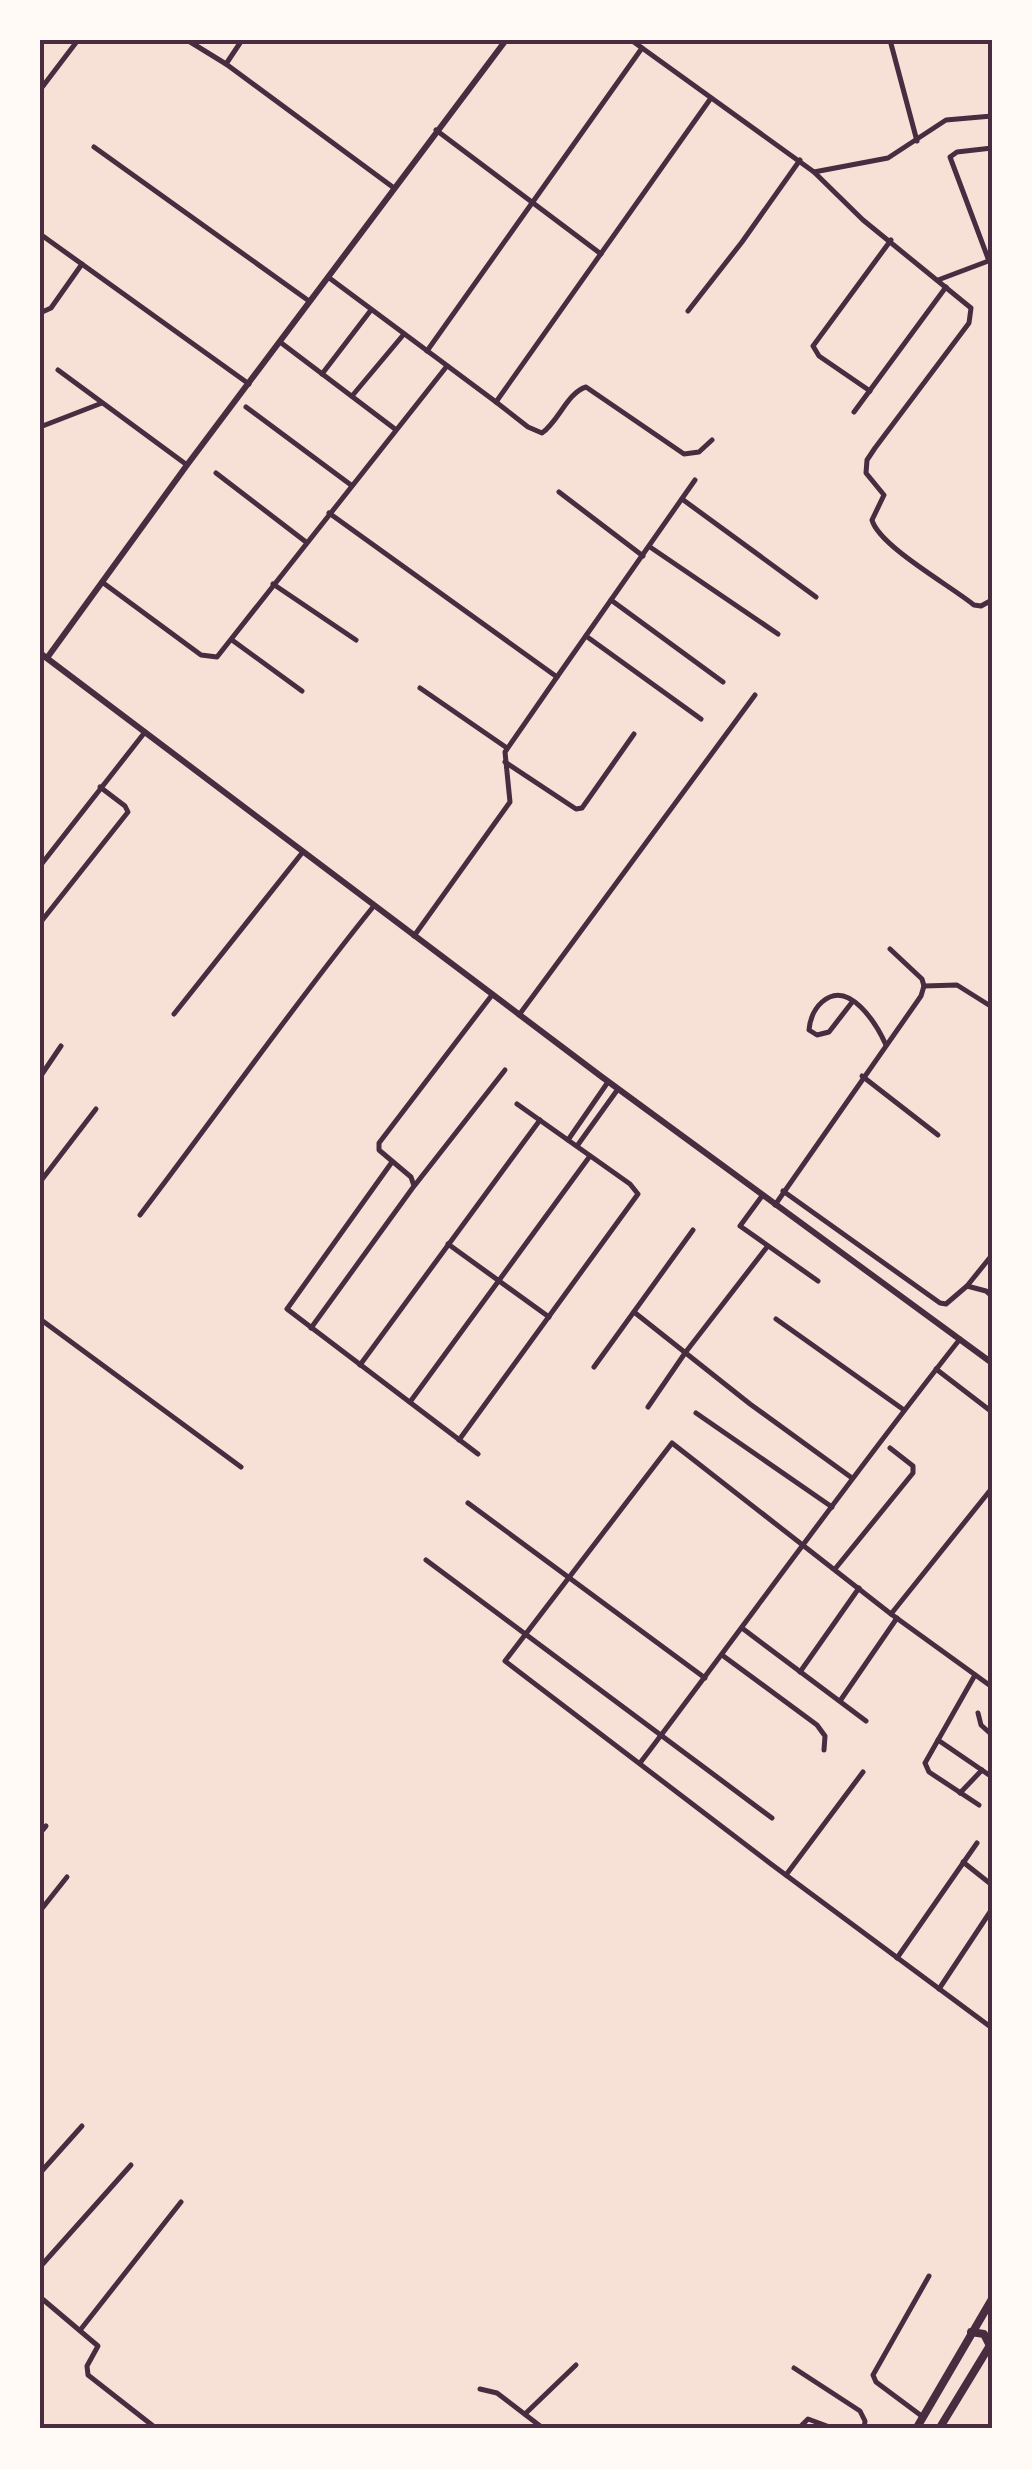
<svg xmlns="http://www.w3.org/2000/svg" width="1032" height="2469" font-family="Bitter,serif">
<rect width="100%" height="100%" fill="#f7e1d7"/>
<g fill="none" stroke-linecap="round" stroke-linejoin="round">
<g stroke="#4a2c40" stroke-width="5">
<path d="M187,40L226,64L242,40"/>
<path d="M631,40L814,172L888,158L946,120L992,116"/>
<path d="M890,40L917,141"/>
<path d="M226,64L394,188"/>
<path d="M40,90L78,40"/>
<path d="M436,130L601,254"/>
<path d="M94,147L309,301"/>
<path d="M814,172L863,220L971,308L969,323L875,448L867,460L866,473L884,495L872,520C879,546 951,586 974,605L981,606L992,600"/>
<path d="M40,234L249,384"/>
<path d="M989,261L950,157L957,152L992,148"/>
<path d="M328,277L496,402L711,98"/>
<path d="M938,280L991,260"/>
<path d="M688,311L742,242L800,160"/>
<path d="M40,313L51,308L82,264"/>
<path d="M280,342L395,429"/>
<path d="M427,351L642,48"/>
<path d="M58,370L187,465"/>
<path d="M322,374L371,310"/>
<path d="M870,391L819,356L813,346L891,240"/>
<path d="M352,396L404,334"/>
<path d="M496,402L528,427L542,433C559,421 567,393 586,387L684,454L699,452L712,440"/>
<path d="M246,407L351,485"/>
<path d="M854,412L946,287"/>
<path d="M40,427L102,403"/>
<path d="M216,473L306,542"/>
<path d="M559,492L643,556"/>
<path d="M682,499L816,597"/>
<path d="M329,513L557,677L695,480"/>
<path d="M650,547L778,634"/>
<path d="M102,582L201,655L217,657L447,366"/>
<path d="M273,584L356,640"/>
<path d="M611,600L723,682"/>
<path d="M586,636L701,719"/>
<path d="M232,640L302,691"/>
<path d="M420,688L507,748"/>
<path d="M505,762L576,809L582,808L634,734"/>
<path d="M40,866L145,732"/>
<path d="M40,923L128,812L125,806L100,787"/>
<path d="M414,936L510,802L505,752L557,677"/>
<path d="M924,986L957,985L992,1007"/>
<path d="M853,1001L829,1032L817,1035L809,1030C810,1019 813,1010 822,1002C849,978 877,1025 886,1045"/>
<path d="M174,1014L302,853"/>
<path d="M519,1015L755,695"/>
<path d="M862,1076L938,1135"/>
<path d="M40,1077L61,1046"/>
<path d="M568,1140L608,1082"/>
<path d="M577,1146L618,1089"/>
<path d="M392,1162L287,1309L478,1454"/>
<path d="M40,1182L96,1109"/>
<path d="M415,1185L505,1070"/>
<path d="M783,1191L940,1303L946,1304L967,1286L986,1291L992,1296"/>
<path d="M762,1196L740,1226L818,1281"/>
<path d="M775,1205L921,996L924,986L922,979L890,949"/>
<path d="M140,1215C218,1113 292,1007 373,907"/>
<path d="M448,1244L549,1317"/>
<path d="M967,1286L992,1255"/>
<path d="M634,1312L750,1404L852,1478"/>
<path d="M40,1319L241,1467"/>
<path d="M776,1319L904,1410"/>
<path d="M311,1328L414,1186L411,1177L379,1150V1143L492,995"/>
<path d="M360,1365L540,1120"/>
<path d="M594,1367L693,1230"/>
<path d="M936,1369L992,1412"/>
<path d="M410,1402L590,1156"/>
<path d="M648,1407L685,1353L767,1247"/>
<path d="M696,1413L832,1507"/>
<path d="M459,1440L638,1194L630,1184L517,1104"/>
<path d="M468,1503L705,1678"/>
<path d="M426,1560L772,1818"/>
<path d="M835,1569L913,1473V1466L890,1448"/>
<path d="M891,1614L992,1488"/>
<path d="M742,1628L866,1721"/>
<path d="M722,1655L817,1725L825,1736L824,1750"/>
<path d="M800,1672L859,1588"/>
<path d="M975,1675L925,1763L929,1772L979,1805"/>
<path d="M992,1687L891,1614L672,1443L505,1661L771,1864L992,2028"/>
<path d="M840,1701L897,1618"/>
<path d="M978,1713L981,1725L992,1735"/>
<path d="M938,1740L992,1777"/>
<path d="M640,1763C747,1622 850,1478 960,1339"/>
<path d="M960,1793L982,1770"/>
<path d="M40,1833L46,1826"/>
<path d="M963,1862L992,1885"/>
<path d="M786,1875L863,1772"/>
<path d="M40,1911L67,1877"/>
<path d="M897,1958L977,1843"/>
<path d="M939,1989L992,1909"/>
<path d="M40,2173L82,2126"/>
<path d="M40,2267L131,2165"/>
<path d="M40,2297L98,2346L87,2366L88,2375L157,2429"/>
<path d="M81,2329L181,2202"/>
<path d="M794,2368L860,2411L865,2421L864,2429"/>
<path d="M480,2389L497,2393L544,2429"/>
<path d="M525,2414L576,2365"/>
<path d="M923,2417L876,2382L873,2375L929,2276"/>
<path d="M798,2429L808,2419L835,2429"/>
</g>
<path stroke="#4a2c40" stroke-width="6" d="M47,658L187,465L506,40"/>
<path stroke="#4a2c40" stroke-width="6" d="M40,653L602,1077L992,1363"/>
<g stroke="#4a2c40" stroke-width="8">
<path d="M971,2332L984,2334L990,2346"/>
<path d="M916,2429L992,2299"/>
<path d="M939,2429L992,2342"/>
</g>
</g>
<rect width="1032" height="2469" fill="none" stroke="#fffaf5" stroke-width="85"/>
<rect x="42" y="42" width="948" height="2384" fill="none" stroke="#4a2c40" stroke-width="4"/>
</svg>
